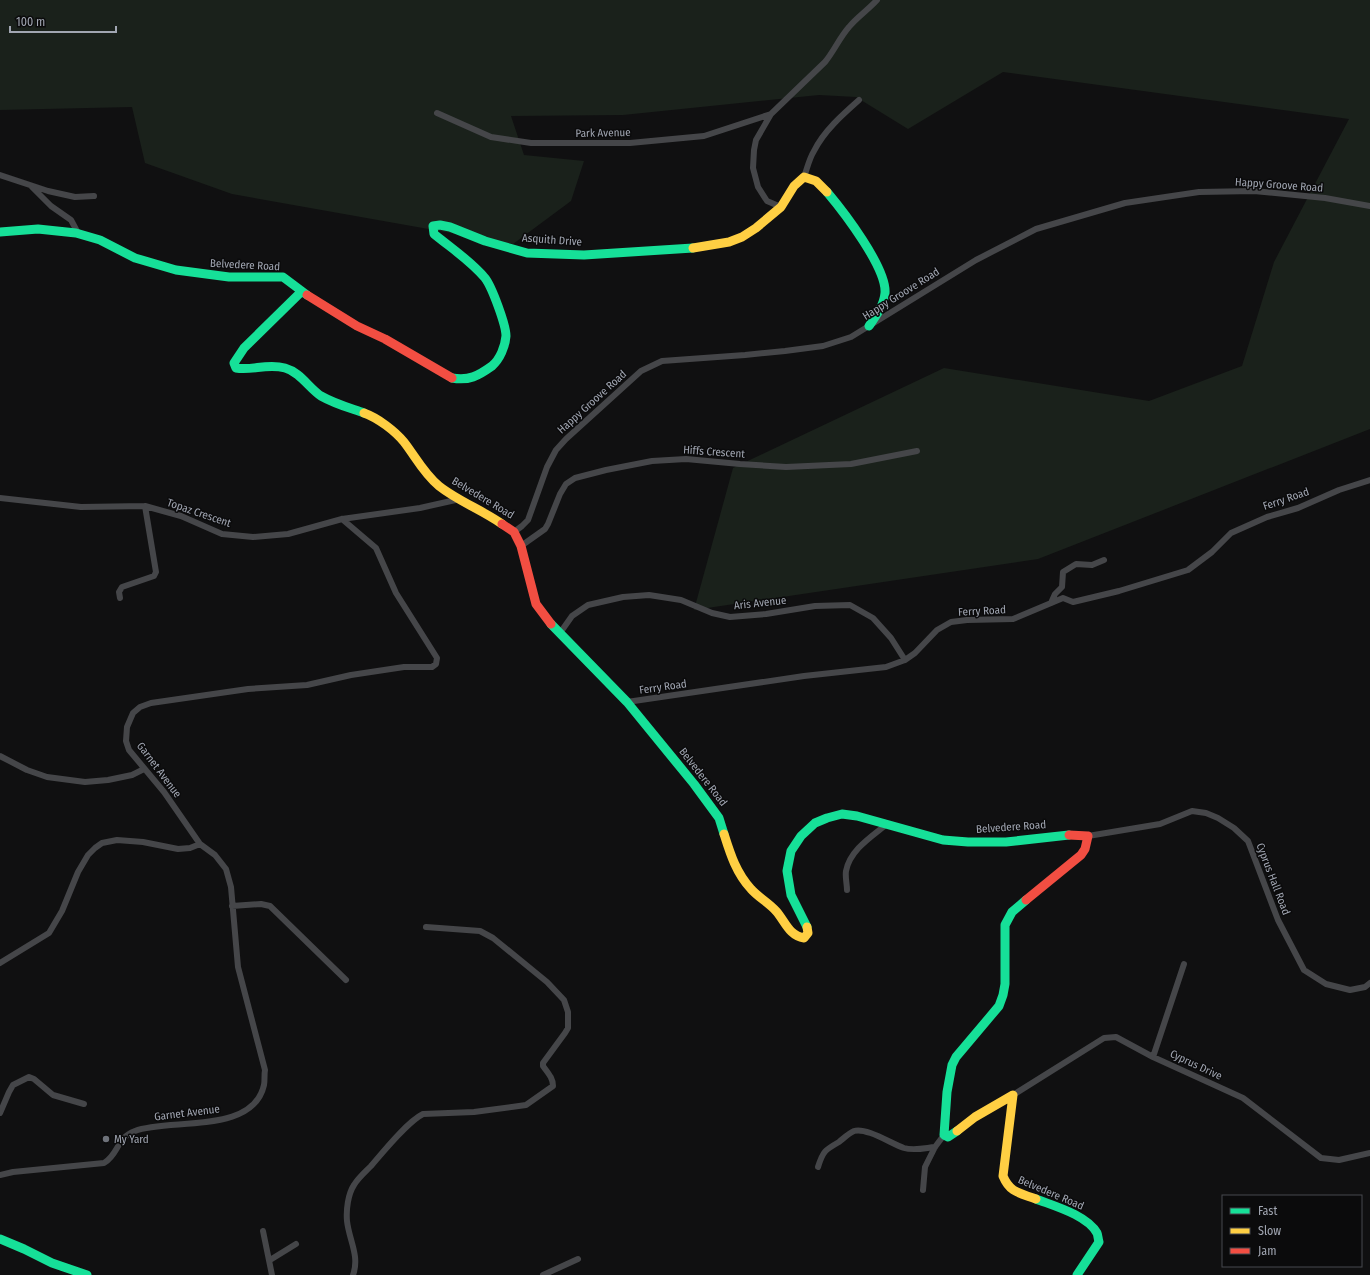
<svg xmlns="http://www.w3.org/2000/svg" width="1370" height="1275" font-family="'Fira Sans Condensed',sans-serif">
<rect width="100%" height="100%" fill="#101011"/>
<path fill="#1a211b" d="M0,0h1370v429l-332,130 -344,51 39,-142 211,-100 205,33 93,-35 32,-104 75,-143 -346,-47 -95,57 -52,-32 -37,-2 -196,20 -112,1 13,39 60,6 -13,40 -58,43 -281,-50 -87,-31 -13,-56 -132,3z"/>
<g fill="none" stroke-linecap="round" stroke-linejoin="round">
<path stroke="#454649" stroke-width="6" d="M437,113l54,24 40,6h99l74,-7 67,-22
M0,175l48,16 27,6 19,-1
M804,177c3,-8 5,-18 10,-26 10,-20 28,-36 45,-51
M32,187l19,19 20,14 7,13
M781,207l-14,-6 -9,-14 -5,-19 1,-18 2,-10 15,-26 54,-52c9,-11 15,-25 24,-35 8,-10 19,-17 28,-27
M0,498l81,9 64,-1 36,10 41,18 31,3 35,-3 54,-15 78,-11 40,-9
M514,532l8,-6 6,-6 19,-53 9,-17 10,-11 75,-68 21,-10 83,-6 40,-4 38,-5 28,-9 125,-77 60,-31 89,-26 74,-11 55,-1 71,7 45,8
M521,546l24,-17 3,-5 12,-30 6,-10 9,-6 31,-8 46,-9 34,-2 54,5 46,3 65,-3 66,-13
M120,598l-1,-6 3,-5 32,-11 2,-4 -11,-66
M1051,603l4,-9 7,-7 1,-15 13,-8 16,1 12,-5
M560,633l12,-17 16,-11 35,-8 26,-2 32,5 31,13 18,4 36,-3 49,-8 35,-1 23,13 18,20 14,22
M627,702l177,-26 82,-9 19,-7 10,-7 22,-23 14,-8 16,-2 46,-1 50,-21 10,4 46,-11 69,-21 24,-18 19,-19 36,-16 31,-9 41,-18 31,-10
M0,756l27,14 20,7 38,5 23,-2 24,-5 12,-6
M1088,836l72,-12 32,-13 14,2 12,5 16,10 14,13 30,79 26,50 22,14 24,6 15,-3 5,-4
M847,890c0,-6 -2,-13 -1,-19 4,-21 25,-34 41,-47
M232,906l29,-2 9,2 76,74
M0,963l49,-30 13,-22 16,-39 10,-17 7,-7 7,-5 15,-3 26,2 35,7 12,-1 10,-4
M1153,1057l31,-93
M1013,1095l91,-57 12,-1 37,20 90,41 78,60 18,2 31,-7
M0,1113l9,-21 4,-7 16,-8 5,2 19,16 31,9
M818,1167c5,-16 7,-17 21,-25 5,-4 10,-9 15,-11 12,-4 38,13 50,17 10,3 21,0 31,-1
M0,1175l13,-3 91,-9c15,-9 12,-25 31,-32 34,-13 118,4 129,-46 1,-5 0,-10 1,-15l-27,-103 -7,-80 -5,-18 -11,-14 -15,-11 -36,-52 -35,-42 -3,-9 1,-14 6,-14 7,-6 11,-4 97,-14 59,-4 44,-10 53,-8h28l4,-3 1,-6 -41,-65 -20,-45 -34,-29
M923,1190l2,-23 10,-20 9,-12
M263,1231l9,44
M270,1260l26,-16
M353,1275c7,-19 -4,-35 -6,-54 -1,-11 1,-27 7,-36 4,-7 11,-13 17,-19 12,-14 36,-44 52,-52l51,-2 52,-7 27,-19c0,-8 -5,-13 -10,-20v-3l22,-30 3,-5v-16l-4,-12 -17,-18 -54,-44 -13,-7 -54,-4
M543,1275l35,-16"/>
<path stroke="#16e098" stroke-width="9" d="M827,192c16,19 60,76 58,101 -1,12 -9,23 -16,33
M0,232l38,-3 38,4 24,7 35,18 41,12 53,7h54l24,18
M301,292l-57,56 -10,15 2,5c16,3 31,-5 49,0 15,4 24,20 36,28 14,8 29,12 43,17
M452,378c17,3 26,-2 40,-12 8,-7 13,-19 14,-30 0,-11 -14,-49 -21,-58 -14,-17 -34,-30 -51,-44l-1,-8 7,-1 10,2 35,14 42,12 57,2 109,-7
M551,624l76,78 67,82 25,34 5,16
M807,927l-16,-32 -4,-24 4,-20 10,-15 14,-13 12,-5 15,-4 15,2 86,24 25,2h38l63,-7
M957,1131l-9,6 -4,-2 3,-43 5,-27 4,-8 43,-51 4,-11 2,-11v-59l7,-13 14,-12
M1036,1199c18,7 51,16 61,34 1,2 1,6 2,9l-22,33
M0,1239l24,10 28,14 35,12"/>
<path stroke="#ffcf43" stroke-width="9" d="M693,248l36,-6 13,-5 14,-9 25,-21 13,-21 10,-9 12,4 11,11
M364,413c14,5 31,18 40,29 11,14 20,32 35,44 19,15 43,24 63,38
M724,834c6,19 12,39 27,55 7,8 18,14 25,22 9,10 13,25 28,27l4,-5 -1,-6
M957,1131l18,-14 38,-22 -10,81c7,17 17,17 33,23"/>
<path stroke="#f24e42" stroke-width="9" d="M307,295l50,31 28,13 67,39
M502,524l12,8 7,14 15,58 15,20
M1026,900l55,-45 4,-6 3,-13 -19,-1"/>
</g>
<circle fill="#6e727a" stroke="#0b0b0c" stroke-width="1.5" cx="106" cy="1139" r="4"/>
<g text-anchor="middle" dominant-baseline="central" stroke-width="3" stroke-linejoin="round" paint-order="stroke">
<g font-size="11" fill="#a1a6b2" stroke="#0b0b0c">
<text transform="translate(603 133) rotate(-1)">Park Avenue</text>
<text transform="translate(1279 185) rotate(4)">Happy Groove Road</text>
<text transform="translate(552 240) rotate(4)">Asquith Drive</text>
<text transform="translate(245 265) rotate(3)">Belvedere Road</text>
<text transform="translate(901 294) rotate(-32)">Happy Groove Road</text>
<text transform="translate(592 402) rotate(-42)">Happy Groove Road</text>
<text transform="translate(714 452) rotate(4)">Hiffs Crescent</text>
<text transform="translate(483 498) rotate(31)">Belvedere Road</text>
<text transform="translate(1286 499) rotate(-19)">Ferry Road</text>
<text transform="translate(199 513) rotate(19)">Topaz Crescent</text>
<text transform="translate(760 603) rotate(-6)">Aris Avenue</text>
<text transform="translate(982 611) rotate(-3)">Ferry Road</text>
<text transform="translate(663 687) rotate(-8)">Ferry Road</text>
<text transform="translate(159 770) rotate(53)">Garnet Avenue</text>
<text transform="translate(703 777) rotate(52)">Belvedere Road</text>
<text transform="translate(1011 827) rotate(-4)">Belvedere Road</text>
<text transform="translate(1273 879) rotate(69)">Cyprus Hall Road</text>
<text transform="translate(1196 1065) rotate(25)">Cyprus Drive</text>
<text transform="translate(187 1113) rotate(-7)">Garnet Avenue</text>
<text transform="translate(1051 1193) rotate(23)">Belvedere Road</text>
</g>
<g font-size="11" fill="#a1a6b2" stroke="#0b0b0c" text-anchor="start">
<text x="114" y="1139">My Yard</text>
</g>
</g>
<rect x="1222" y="1195" width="140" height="72" fill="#0b0b0c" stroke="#47494e"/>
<rect x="1230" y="1208" width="20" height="6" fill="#16e098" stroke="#47494e"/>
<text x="1258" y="1215" font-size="12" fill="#a1a6b2">Fast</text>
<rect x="1230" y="1228" width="20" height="6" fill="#ffcf43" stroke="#47494e"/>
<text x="1258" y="1235" font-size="12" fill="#a1a6b2">Slow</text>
<rect x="1230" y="1248" width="20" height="6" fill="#f24e42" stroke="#47494e"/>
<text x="1258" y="1255" font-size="12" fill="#a1a6b2">Jam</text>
<path d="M10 26v6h106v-6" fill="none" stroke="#a1a6b2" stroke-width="2"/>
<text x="16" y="26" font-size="12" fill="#a1a6b2" stroke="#0b0b0c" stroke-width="3" paint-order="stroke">100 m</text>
</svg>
